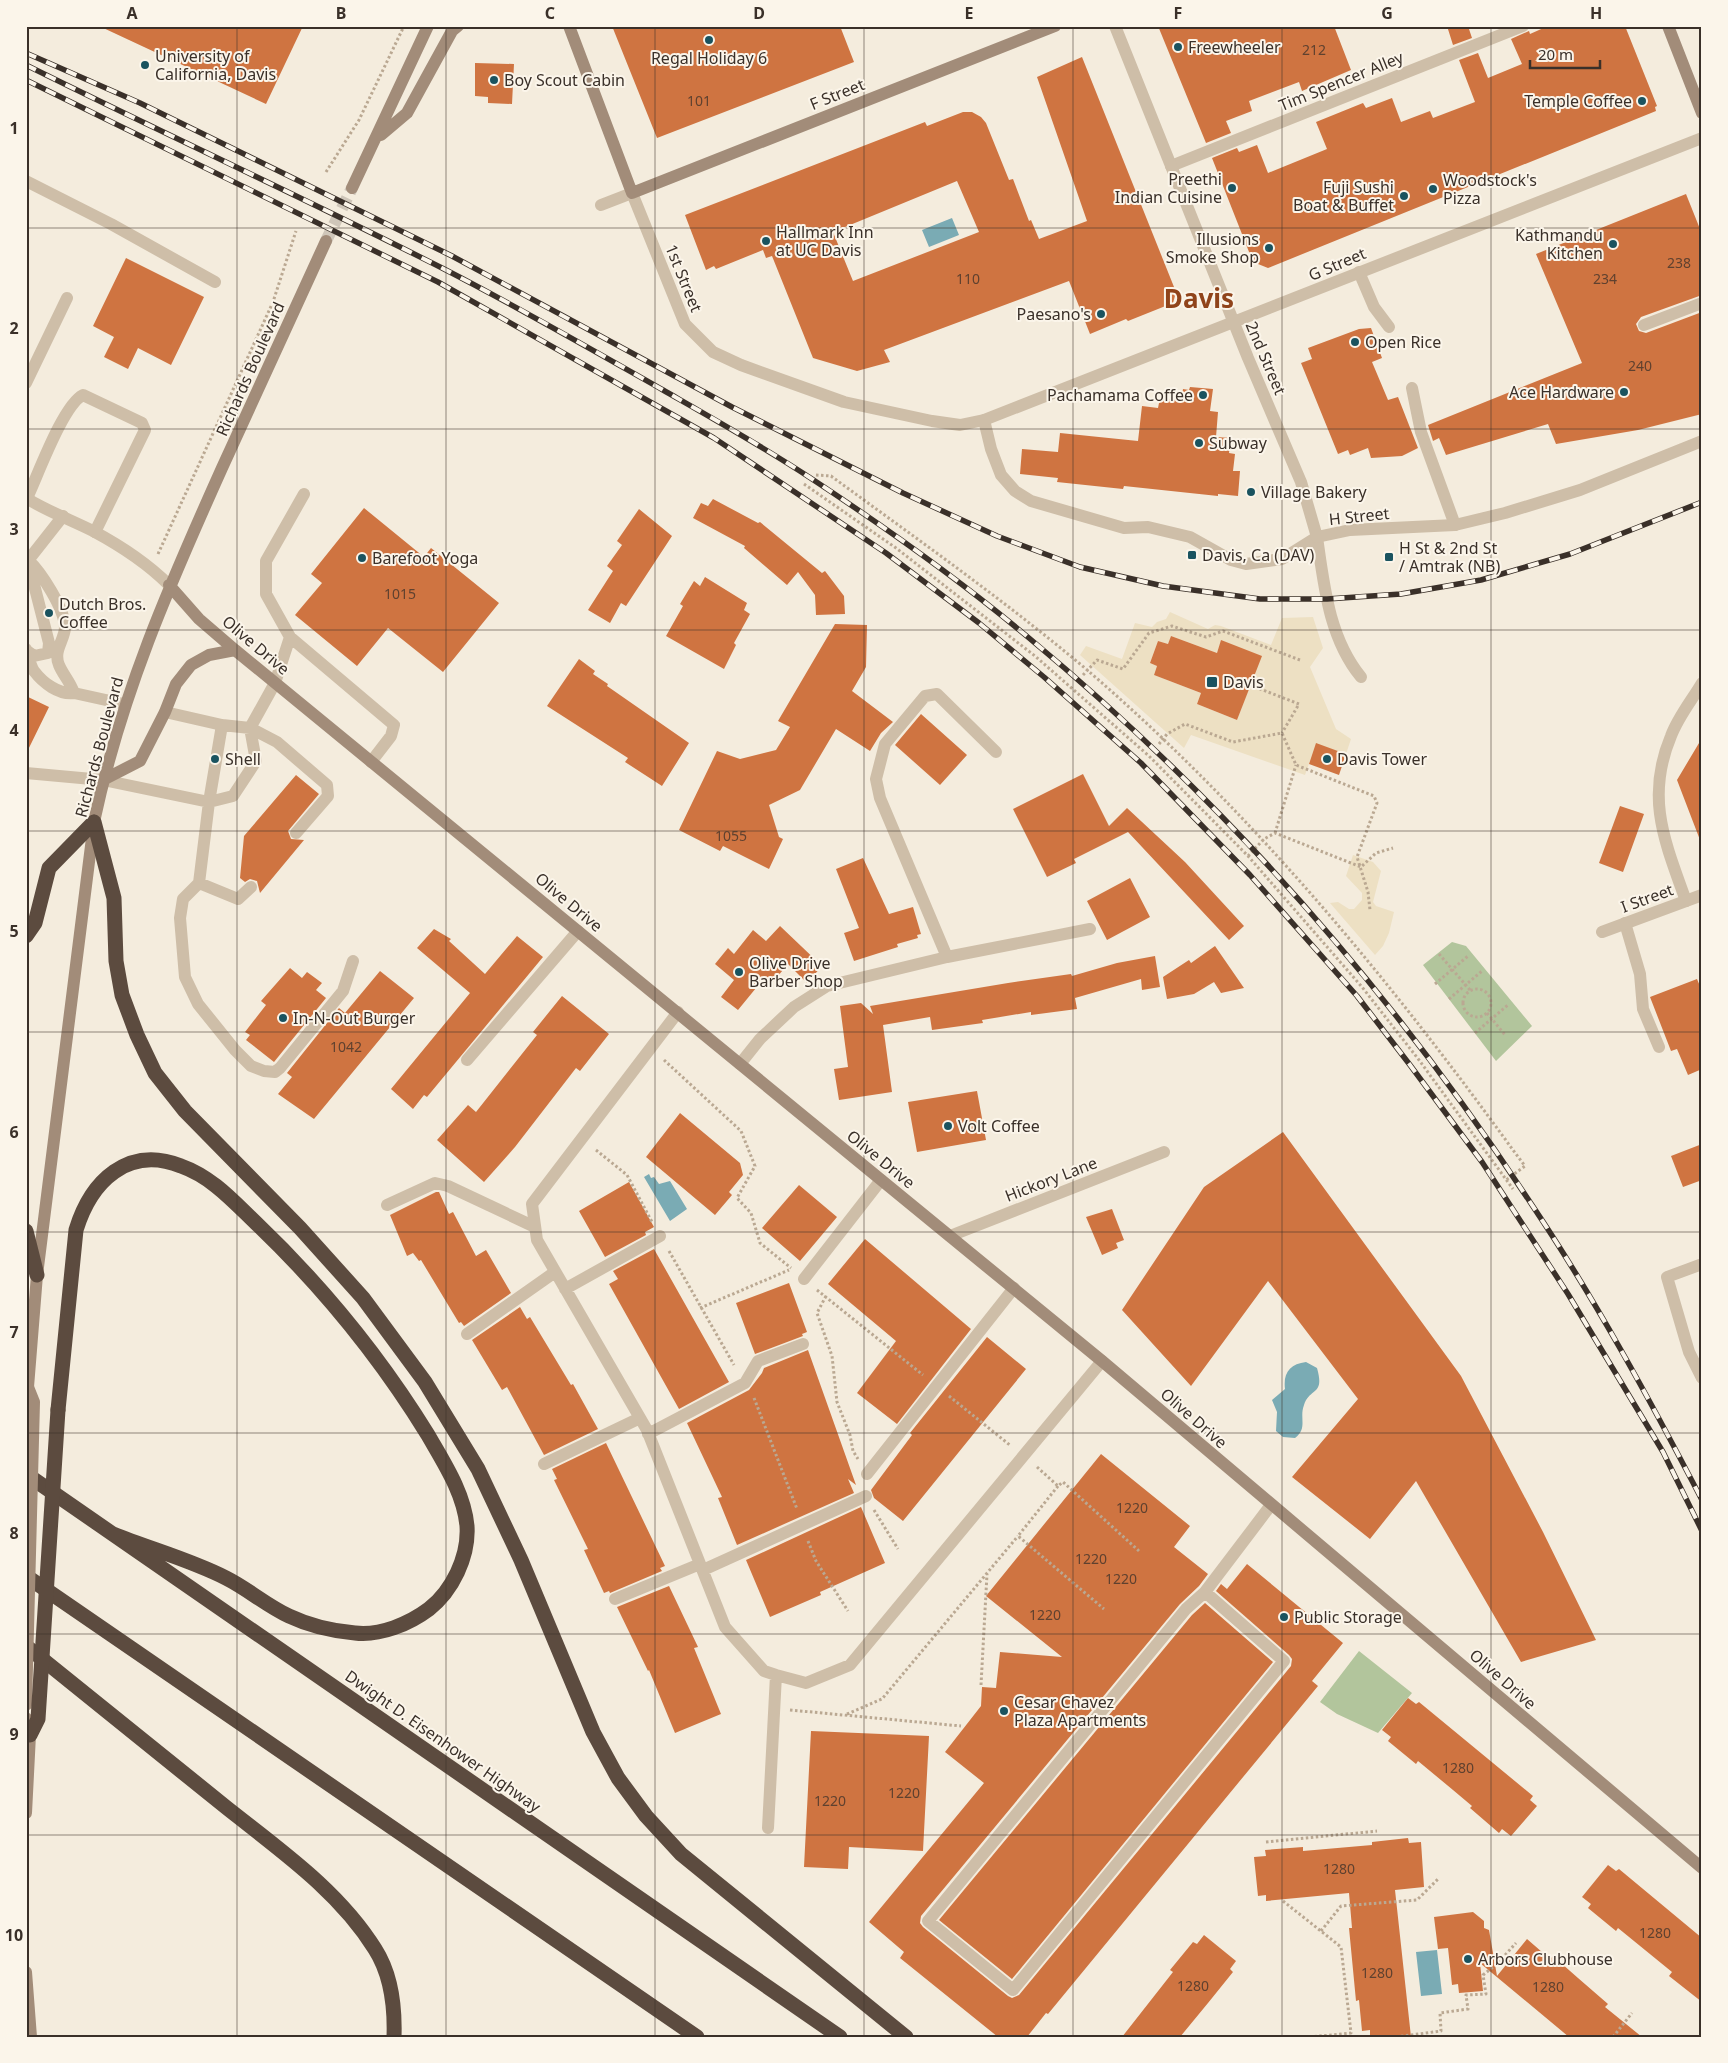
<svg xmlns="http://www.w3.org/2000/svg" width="1728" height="2063" font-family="'Noto Sans',sans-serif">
<rect width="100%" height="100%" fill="#f4ecdd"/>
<path fill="#b2c59c" d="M1452,942l14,4 66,80 -36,35 -73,-96z
M1359,1651l53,42 -34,40 -41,-19 -17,-12z"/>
<path fill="#ede0c3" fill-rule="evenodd" d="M1170,612l38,17 7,-4 6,1 50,19 11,-27 31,-1 10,31 -13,19 26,62 15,10 -5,15 -30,-10 -11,31 -114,-40 -7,13 -104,-93 6,-9 36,13 13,-36 17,4 5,-5 9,-3zM1171,636l46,17 4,-12 40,15 -24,64 -40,-16 4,-11 -47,-18 3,-9 -7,-3 8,-22 10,3z
M1353,855l20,7 8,9 -8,31 3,4 18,6 -5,21 -6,13 -8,9 -45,-52 8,-1 11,7h5l8,-9v-7l-16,-17z"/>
<path fill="#7aabb4" d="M952,218l7,17 -30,12 -7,-17z
M649,1174l2,4 3,-1 5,7 11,-3 17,28 -17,12 -26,-44z
M1306,1362l11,6c8,28 -7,19 -13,37 -5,13 4,23 -9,33l-12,-1 -7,-6 1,-19 -5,-12 13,-11c-2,-16 5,-25 21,-27z
M1437,1950l5,44 -21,2 -5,-44z"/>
<path fill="#cf7441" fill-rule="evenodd" d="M99,26h204l-37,78z
M612,26h228l14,36 -197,76z
M1158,26h176l17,44 -49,21 -3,-9 -50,19 3,10 -26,10 5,12 -25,10z
M1447,26h21l4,12 -19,7z
M1548,26h77l32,80 -2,1 1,4 -388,157 -15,-6 -41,-104 25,-10 2,4 18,-7 11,28 59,-24 -11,-27 47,-19 3,5 26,-10 9,24 29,-11 3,7 42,-16 -16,-42 19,-7 10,25 34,-14 -11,-25 18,-8 1,3z
M1082,57l94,235 -3,11 -45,18 -2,-2 -36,15 -21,-53 -185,69 6,12 -33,9 -44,-13 -41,-102 -6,2 -3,-8 -47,19 -2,-3 -8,4 -21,-55 240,-93 2,4 36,-14h9l9,5 5,6 23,57 4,-1 16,42 2,-1 8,19 48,-18 -50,-144zM957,181l22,51 -126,49 -20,-49z
M475,63l39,1 -2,40 -24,-1v-6l-13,-1z
M1686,194l16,40v61l-61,22 -5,7 3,7 7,2 56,-21v102l-64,16 -82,14 -8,-20 -102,31 -7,-17 -6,3 -5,-16 154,-62 -46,-109z
M126,258l78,39 -33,68 -33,-17 -10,21 -24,-12 10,-20 -21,-11z
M1371,328l11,30 -10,4 16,38 10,-3 20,51 -16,8 -31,2 -3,-10 -18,7 -2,-5 -10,4 -37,-91 11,-4 -4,-11 51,-19z
M1190,387l23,2 -3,22 8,1 -2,25 15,1 -2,15 6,1 -2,17h7l-2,25 -20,-2v2l-94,-10 -1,3 -66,-7 1,-4 -38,-4 2,-25 36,3 2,-19 78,8 4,-35 16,2 2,-10 21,2 2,-11 6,1z
M713,499l45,24 2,-1 62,51 3,-2 19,25 1,18 -29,1 -1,-20 -17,-23 -11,13 -43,-37 1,-2 -52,-28 8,-15 7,3z
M364,508l60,49 7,-9 68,55 -56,69 -55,-44 -31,38 -62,-51 27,-32 -11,-9z
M639,509l33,27 -46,70 -5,-3 -11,20 -22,-13 25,-39 -6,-5 15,-21 -5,-4z
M705,577l42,26 -3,7 6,4 -16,29 2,2 -12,24 -58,-33 17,-30 -3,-2 14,-23 6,5z
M835,624l32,1 -1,42 -14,24 41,31 -12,11 -11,18 -34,-22 -36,61 -31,15 10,32 4,2 -14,30 -46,-23 -3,5 -41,-21 38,-79 23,8 36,-9 14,-23 -12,-6z
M1171,636l46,17 4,-13 41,16 -25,64 -40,-16 4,-11 -47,-18 3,-9 -7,-3 8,-22 10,3z
M579,659l16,12 -2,3 15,10 -1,2 82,57 -27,43 -37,-24 3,-4 -81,-52z
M26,696l23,11 -23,47z
M921,714l46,41 -27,30 -45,-40z
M1702,738v102h-2l-23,-60z
M1316,743l30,11 -7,21 -30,-11z
M1083,774l26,52 18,-18 58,54 59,64 -15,14 -101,-108 -54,27 2,4 -29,14 -34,-68z
M296,775l23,19 -31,37 3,8 13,1 -44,53 -3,-12 -7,-2 -5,3 -5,-4 4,-42z
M1620,806l24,8 -21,58 -24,-9z
M863,858l26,56 24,-7 8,27 -4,1 1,3 -21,6 1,3 -44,14 -10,-28 15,-5 -23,-59z
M1130,878l20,39 -43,23 -20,-39z
M780,926l42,40 -15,17 -19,-19 -16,19 -7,-6 -27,33 -17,-13 13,-17 -19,-16 13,-16 6,6 19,-24 13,11z
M434,929l17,10 -2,2 36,33 32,-38 26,21 -116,140 -3,-2 -11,14 -22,-20 79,-96 -53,-45z
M1215,946l29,42 -23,5 -7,-11 -20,12 -27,5 -4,-22 26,-17 2,3z
M1155,956l5,31 -18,3 -1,-11 -66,19 2,11 -46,6v-3l-49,8 1,3 -51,7 -2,-13 -47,8 9,67 -53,8 -5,-31 14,-2 -8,-61 21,-3 12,11 -3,-8 138,-23 63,-9 1,2 45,-13z
M290,968l12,10 5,-6 15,11 -6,7 10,8 -52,64 -28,-22 4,-5 -5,-3 21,-27 -5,-4z
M380,971l34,27 -100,121 -36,-25 14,-17 -5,-4 52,-65 6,5z
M1697,979l5,12v78l-14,6 -11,-26 -6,2 -21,-54z
M562,996l47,38 -29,37 -4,-3 -61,79 -31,35 -47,-42 31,-35 8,7 61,-77 -4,-3z
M977,1091l9,49 -69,12 -9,-50z
M680,1113l60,50 3,12 -14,17 3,3 -17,20 -69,-58z
M1283,1132l178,244 82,156 53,108 -75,22 -105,-181 -46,58 -78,-62 66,-78 -90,-118 -77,105 -69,-76 82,-123z
M1702,1144v36l-19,7 -12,-31z
M629,1182l25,45 -9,5 1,3 -41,22 -26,-46z
M799,1185l38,32 -37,44 -38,-33z
M436,1192h3l10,22 4,-2 23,44 10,-6 25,43 -47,33 -3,-4 -2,1 -38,-63 -2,1 -6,-8 -6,3 -17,-41z
M1112,1209l12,31 -8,3 2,5 -16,7 -16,-38z
M865,1239l106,90 -74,95 -40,-31 39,-52 -68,-57z
M654,1249l75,133 -50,27 -70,-125 9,-5 -5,-8z
M789,1283l18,49 -5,2 1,2 -48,18 -19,-51z
M520,1307l7,12 3,-2 41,68 2,-1 25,45 -54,26 -37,-68 -5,3 -30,-50z
M987,1337l39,32 -123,152 -29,-23 -3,-8 41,-55 -2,-2z
M808,1350l48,135 -8,-6 6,14 -117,52 -19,-47 4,-1 -35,-74 62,-33 13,-17 2,-5z
M606,1443l59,123 -5,2 2,3 -52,22 -1,-2 -5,2 -20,-43 4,-1 -34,-69 3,-1 -5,-10z
M1101,1454l89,72 -16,21 34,27 -9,12 -19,18 -259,312 -1,7 3,4 85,69 4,2 7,-3 272,-329 1,-7 -3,-4 -73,-64 5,-7 6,5 20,-25 96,79 -31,38 6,5 -270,328 -2,-1 -19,24h-29l-98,-79 4,-6 -35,-30 115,-139 -39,-31 36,-46 1,-19 14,1 4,-36 62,5 -76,-61z
M861,1507l24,56 -65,29 1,3 -51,22 -24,-57z
M669,1586l29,61 -4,1 27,66 -46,19 -26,-63 -1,1 -31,-64z
M1205,1603l68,59 -261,317 -73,-59 253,-305z
M1408,1698l8,6 3,-2 114,94 -3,4 7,6 -26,30 -9,-7 -3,4 -29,-25 2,-2 -19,-16 -35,-29 -2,3 -28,-23 3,-4 -9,-7z
M811,1731l118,5 -6,115 -74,-4 -1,22 -44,-2z
M1408,1838l1,5 12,-1 3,45 -29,3 16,147h-41v-7l-8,1 -3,-31 -3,1 -7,-73h3l-3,-35 -83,8v-6l-8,1 -4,-39 12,-1 -1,-6 38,-3v4l69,-6v-3z
M1608,1865l8,6 3,-2 83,69v64l-33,-26 3,-4 -54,-44 -2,3 -28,-23 3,-4 -9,-7z
M1473,1912l11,9v7l5,2 8,46 30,-37 23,20 3,-3 25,22 30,26 -3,3 37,30h-73l-89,-74 3,28 -24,2 -1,-9 -6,1 -4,-37 -10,1 -4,-32z
M1204,1935l32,26 -6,8 3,3 -25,31 -28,34h-58l51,-65 -3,-2 23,-28 4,2z"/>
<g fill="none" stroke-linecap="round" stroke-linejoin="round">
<path stroke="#cfc6b9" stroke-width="12" stroke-dasharray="12 6" stroke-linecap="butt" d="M326,241l26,-53"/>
<path stroke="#baa892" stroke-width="3" stroke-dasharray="2.5 2.5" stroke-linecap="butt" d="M326,172l33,-52 45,-94
M816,475l15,1c86,63 173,124 255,193 164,141 301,307 427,481l12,16 -19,14
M804,484l92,64 139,108 114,100 99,100 114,131 57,73 94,129
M158,554l115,-252 23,-71
M1083,675l14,-15 26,9 26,-36 23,-7 34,11 17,-6 77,29
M1250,685l49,19 -17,29
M1159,744l8,-10 18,-10 48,18 49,-9 14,32 78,31 3,7 -20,54 11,35 2,18
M1275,833l21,-68
M1248,856l16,-17 11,-6 86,34 15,-14 17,-5
M1439,954l31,36
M1435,984l33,-28
M1463 1003a14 14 0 1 1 28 0a14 14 0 1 1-28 0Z
M1449,999l33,-28
M1487,1013l18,22
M1475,1033l34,-29
M664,1060l77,71 14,35 -18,32 14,15 9,30 31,25
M596,1150l31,25 25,47
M669,1251l65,114
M817,1290l106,85
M826,1296l-9,17 15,43 5,46 13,33 3,16 5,8
M700,1308l89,-38
M949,1396l62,50
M754,1398l43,111
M1037,1467l21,19 5,-4 76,69
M1058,1486l-40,50 86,73
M874,1510l24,39
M808,1541l8,20 32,50
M981,1685l6,-111
M790,1710l171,16
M847,1714l35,-15 136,-163
M1266,1842l111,-11
M1283,1901l58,46 10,86 -41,4
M1321,1931l20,-25 76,-6 21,-21
M1396,2037l45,-6 -1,-18 28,-4 -2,-14 20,-1 -3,-19 14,-11 19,-21
M1613,2037l19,-24"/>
<path stroke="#cebea8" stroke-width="12" d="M1171,166l352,-140
M26,181l85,43 104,58
M601,205l31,-12
M1359,272l15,35 15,20
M1644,325l58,-22
M26,383l41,-85
M1412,388l9,44 34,93
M984,420l7,29 10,26 14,16 16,10 93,27 24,-1 42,10 41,23 15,4 36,-5 35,-22c7,49 12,101 44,140
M27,498c11,-23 36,-93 56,-103l59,28 3,7 -50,102
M28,560c13,12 37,49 37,68 -1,13 -12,23 -6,37 4,10 11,16 15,28
M26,563l37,-47
M290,637l104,88 -3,11 -20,26
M26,649c3,7 4,17 8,22 9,12 25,24 40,22l50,11
M27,651l7,5 14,-3 1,-10 -21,-82
M165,712l57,13 28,3 27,14 50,43 1,11 -32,37
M222,725l-13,77 24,-6 23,-35 -6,-33 25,-45 15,-46 -24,-43v-33l38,-67
M26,773l77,7 106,22 -10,81 -16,16 -3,19 5,59 13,27 37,46 16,16 13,5 11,1 5,-4 63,-77 10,-30
M199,883l39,16 13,-12
M1686,901c-21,-59 -41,-103 -15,-165 7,-19 21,-36 31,-53
M1625,923l15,51 3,35 16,38
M947,957l-67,-159 -4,-19 9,-35 40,-48 12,-2 59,58
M678,1012l-146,192 5,36 110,190 78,197 39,44 12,4 30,8 44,-18 252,-304
M467,1060l111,-129
M740,1064l20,-25 34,-32 33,-21 120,-29 143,-28
M387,1205l48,-22 13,3 87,41
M950,1236l214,-84
M804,1279l77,-99
M565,1289l95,-53
M467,1334l88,-62
M648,1434l97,-51 13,-22 45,-17
M544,1464l96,-46
M703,1570l163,-74
M1205,1592l79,69 -271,329 -85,-69 258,-312 19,-17 66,-87
M615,1599l85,-35
M768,1828l8,-153"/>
<path stroke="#cebea8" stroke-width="12" d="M1115,26l133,332 53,124 16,55 33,-7 105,-5 50,-12 75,-23 122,-49
M632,193l53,131 28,28 28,13 103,37 88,19 28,4 24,-5 718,-282
M26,498c21,13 45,22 67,33 28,15 54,32 76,54
M1602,932l100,-37
M1702,1264l-35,13 22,75 13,26
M867,1474l147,-186"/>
<path stroke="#a28c79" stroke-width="12" d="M569,26l63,167 423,-167
M1668,26l34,87
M381,135l26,-22 45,-82 6,-5
M352,188l76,-162
M169,585l30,34 36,31 867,711 600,507
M103,780l37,-19 25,-49 11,-28 15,-19 18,-10 26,-5
M26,1388l2,-1 9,-112 57,-453c27,-127 75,-236 128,-354 35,-76 69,-151 104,-227
M26,1718l4,17 -4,78
M26,1972l5,65"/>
<path stroke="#5c4b3f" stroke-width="15" d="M94,822l20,76 2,63 6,34 15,40 18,38 30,38 115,117 63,70 62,84 53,87 43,91 72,172 25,46 28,38 35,38 225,183
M26,936l9,-13 14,-55 45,-46
M26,1231l11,44
M58,1410l18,-180c15,-49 52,-85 105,-64 31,11 52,35 75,57 66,63 124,134 172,212 16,28 36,58 39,91 2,31 -15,65 -38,83 -20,15 -49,27 -74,24 -23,-2 -45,-7 -66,-17 -22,-10 -41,-27 -63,-38 -35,-18 -76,-29 -113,-44
M26,1474l814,563
M26,1576l671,461
M26,1646c67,54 134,108 201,162 53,42 112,83 148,141 16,25 20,59 19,88"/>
<defs>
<path id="rail" d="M26,53l114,50 312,153 280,151 171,86 94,43 83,31 83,19 97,13h67l74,-5 80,-14 89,-26 132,-52
M26,65c139,69 280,134 418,204 74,38 147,80 219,121 49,28 99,56 146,87 76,50 151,103 220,161 195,162 364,355 503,567 63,94 118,195 170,295
M26,80l412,202 276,156 172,115 93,70 65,54 97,86 109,112 107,121 53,69 72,97 86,132 95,158 39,79"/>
</defs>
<use href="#rail" stroke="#3a3029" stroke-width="5.5"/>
<use href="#rail" stroke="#fbf5ea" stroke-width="4" stroke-dasharray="11" stroke-linecap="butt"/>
<path stroke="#a28c79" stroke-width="12" d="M26,1705l8,-303 -6,-15"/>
<path stroke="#5c4b3f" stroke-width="15" d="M30,1735l8,-16 20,-309"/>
</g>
<path fill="none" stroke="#3a3029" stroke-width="1" stroke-opacity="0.55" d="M237,26v2011M446,26v2011M655,26v2011M864,26v2011M1073,26v2011M1282,26v2011M1491,26v2011M26,228h1676M26,429h1676M26,630h1676M26,831h1676M26,1032h1676M26,1232h1676M26,1433h1676M26,1634h1676M26,1835h1676"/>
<g fill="#1a535f" stroke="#fbf5ea" stroke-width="2">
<circle cx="709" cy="40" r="5"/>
<circle cx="1178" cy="47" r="5"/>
<circle cx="145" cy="65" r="5"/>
<circle cx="494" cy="80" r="5"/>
<circle cx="1642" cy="101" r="5"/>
<circle cx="1232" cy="188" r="5"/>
<circle cx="1433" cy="189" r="5"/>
<circle cx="1404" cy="196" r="5"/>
<circle cx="766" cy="241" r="5"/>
<circle cx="1613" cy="244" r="5"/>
<circle cx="1269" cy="248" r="5"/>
<circle cx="1101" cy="314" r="5"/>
<circle cx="1355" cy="342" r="5"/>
<circle cx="1624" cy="392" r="5"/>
<circle cx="1203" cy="395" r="5"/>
<circle cx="1199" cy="443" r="5"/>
<circle cx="1251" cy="492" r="5"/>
<rect x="1187" y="550" width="10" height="10" rx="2.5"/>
<rect x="1384" y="552" width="10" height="10" rx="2.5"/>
<circle cx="362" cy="558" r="5"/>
<circle cx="49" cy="613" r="5"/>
<rect x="1206" y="676" width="12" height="12" rx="2.5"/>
<circle cx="215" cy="759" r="5"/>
<circle cx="1327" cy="759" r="5"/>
<circle cx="739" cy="972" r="5"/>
<circle cx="283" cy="1018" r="5"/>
<circle cx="948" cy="1126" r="5"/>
<circle cx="1284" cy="1617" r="5"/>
<circle cx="1004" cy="1711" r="5"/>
<circle cx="1468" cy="1959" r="5"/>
</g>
<g text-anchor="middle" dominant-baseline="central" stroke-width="4" stroke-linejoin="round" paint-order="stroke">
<g font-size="14" fill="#5f412f">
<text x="1314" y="49">212</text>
<text x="699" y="100">101</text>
<text x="1679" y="262">238</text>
<text x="968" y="278">110</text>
<text x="1605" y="278">234</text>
<text x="1640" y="365">240</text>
<text x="400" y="593">1015</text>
<text x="731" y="835">1055</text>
<text x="346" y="1046">1042</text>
<text x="1132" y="1507">1220</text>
<text x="1091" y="1558">1220</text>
<text x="1121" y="1578">1220</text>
<text x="1045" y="1614">1220</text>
<text x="1458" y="1767">1280</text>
<text x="904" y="1792">1220</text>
<text x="830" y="1800">1220</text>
<text x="1339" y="1868">1280</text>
<text x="1655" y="1932">1280</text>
<text x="1377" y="1972">1280</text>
<text x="1193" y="1985">1280</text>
<text x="1548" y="1986">1280</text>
</g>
<g font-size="16" fill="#3a3029" stroke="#fbf5ea" text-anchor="start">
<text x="1188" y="47">Freewheeler</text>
<text x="155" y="56">University of<tspan x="155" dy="18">California, Davis</tspan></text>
<text x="709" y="58" text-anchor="middle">Regal Holiday 6</text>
<text x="504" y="80">Boy Scout Cabin</text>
<text x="1632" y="101" text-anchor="end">Temple Coffee</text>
<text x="1222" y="179" text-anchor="end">Preethi<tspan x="1222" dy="18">Indian Cuisine</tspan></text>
<text x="1443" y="180">Woodstock's<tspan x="1443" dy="18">Pizza</tspan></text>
<text x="1394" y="187" text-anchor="end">Fuji Sushi<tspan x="1394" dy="18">Boat &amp; Buffet</tspan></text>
<text x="776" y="232">Hallmark Inn<tspan x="776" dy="18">at UC Davis</tspan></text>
<text x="1603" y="235" text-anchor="end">Kathmandu<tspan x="1603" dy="18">Kitchen</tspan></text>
<text x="1259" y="239" text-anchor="end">Illusions<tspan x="1259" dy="18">Smoke Shop</tspan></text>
<text x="1091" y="314" text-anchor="end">Paesano's</text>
<text x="1365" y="342">Open Rice</text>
<text x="1614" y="392" text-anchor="end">Ace Hardware</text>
<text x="1193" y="395" text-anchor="end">Pachamama Coffee</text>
<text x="1209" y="443">Subway</text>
<text x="1261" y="492">Village Bakery</text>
<text x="1399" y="548">H St &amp; 2nd St<tspan x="1399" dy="18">/ Amtrak (NB)</tspan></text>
<text x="1202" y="555">Davis, Ca (DAV)</text>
<text x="372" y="558">Barefoot Yoga</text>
<text x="59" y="604">Dutch Bros.<tspan x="59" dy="18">Coffee</tspan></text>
<text x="1223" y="682">Davis</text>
<text x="225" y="759">Shell</text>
<text x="1337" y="759">Davis Tower</text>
<text x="749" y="963">Olive Drive<tspan x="749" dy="18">Barber Shop</tspan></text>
<text x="293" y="1018">In-N-Out Burger</text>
<text x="958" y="1126">Volt Coffee</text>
<text x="1294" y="1617">Public Storage</text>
<text x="1014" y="1702">Cesar Chavez<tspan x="1014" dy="18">Plaza Apartments</tspan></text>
<text x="1478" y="1959">Arbors Clubhouse</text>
</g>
<g font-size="16" fill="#3a3029" stroke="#fbf5ea">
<text transform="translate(1341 81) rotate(-22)">Tim Spencer Alley</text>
<text transform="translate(837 94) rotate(-22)">F Street</text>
<text transform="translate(1337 264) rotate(-23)">G Street</text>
<text transform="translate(684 278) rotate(68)">1st Street</text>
<text transform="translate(1266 358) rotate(67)">2nd Street</text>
<text transform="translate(250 369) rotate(-66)">Richards Boulevard</text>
<text transform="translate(1359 516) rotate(-6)">H Street</text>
<text transform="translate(256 645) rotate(40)">Olive Drive</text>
<text transform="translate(99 747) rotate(-75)">Richards Boulevard</text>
<text transform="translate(1647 898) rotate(-20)">I Street</text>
<text transform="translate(569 902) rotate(40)">Olive Drive</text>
<text transform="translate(881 1159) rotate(39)">Olive Drive</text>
<text transform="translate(1051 1179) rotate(-21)">Hickory Lane</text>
<text transform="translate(1194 1418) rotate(41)">Olive Drive</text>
<text transform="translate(1503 1679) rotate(41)">Olive Drive</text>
<text transform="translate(443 1741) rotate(35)">Dwight D. Eisenhower Highway</text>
</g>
<g font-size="26" font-weight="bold" fill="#90441b" stroke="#fbf5ea">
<text x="1199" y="298">Davis</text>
</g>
</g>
<rect width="1728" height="2063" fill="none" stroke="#fbf5ea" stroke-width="55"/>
<path d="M1530 60v8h70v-8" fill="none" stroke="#3a3029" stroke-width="2.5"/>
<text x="1538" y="60" font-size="15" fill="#3a3029" stroke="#fbf5ea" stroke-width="4" paint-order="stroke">20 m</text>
<rect x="28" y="28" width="1672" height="2008" fill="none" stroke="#3a3029" stroke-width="2"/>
<g font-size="16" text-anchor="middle" font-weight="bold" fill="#3a3029">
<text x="132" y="19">A</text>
<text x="341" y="19">B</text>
<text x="550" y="19">C</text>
<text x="759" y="19">D</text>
<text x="969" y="19">E</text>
<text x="1178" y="19">F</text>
<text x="1387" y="19">G</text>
<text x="1596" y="19">H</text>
<text x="14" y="134">1</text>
<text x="14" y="334">2</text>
<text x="14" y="535">3</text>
<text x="14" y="736">4</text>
<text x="14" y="937">5</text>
<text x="14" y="1138">6</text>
<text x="14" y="1338">7</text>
<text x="14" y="1539">8</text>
<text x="14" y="1740">9</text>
<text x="14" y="1941">10</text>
</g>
</svg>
